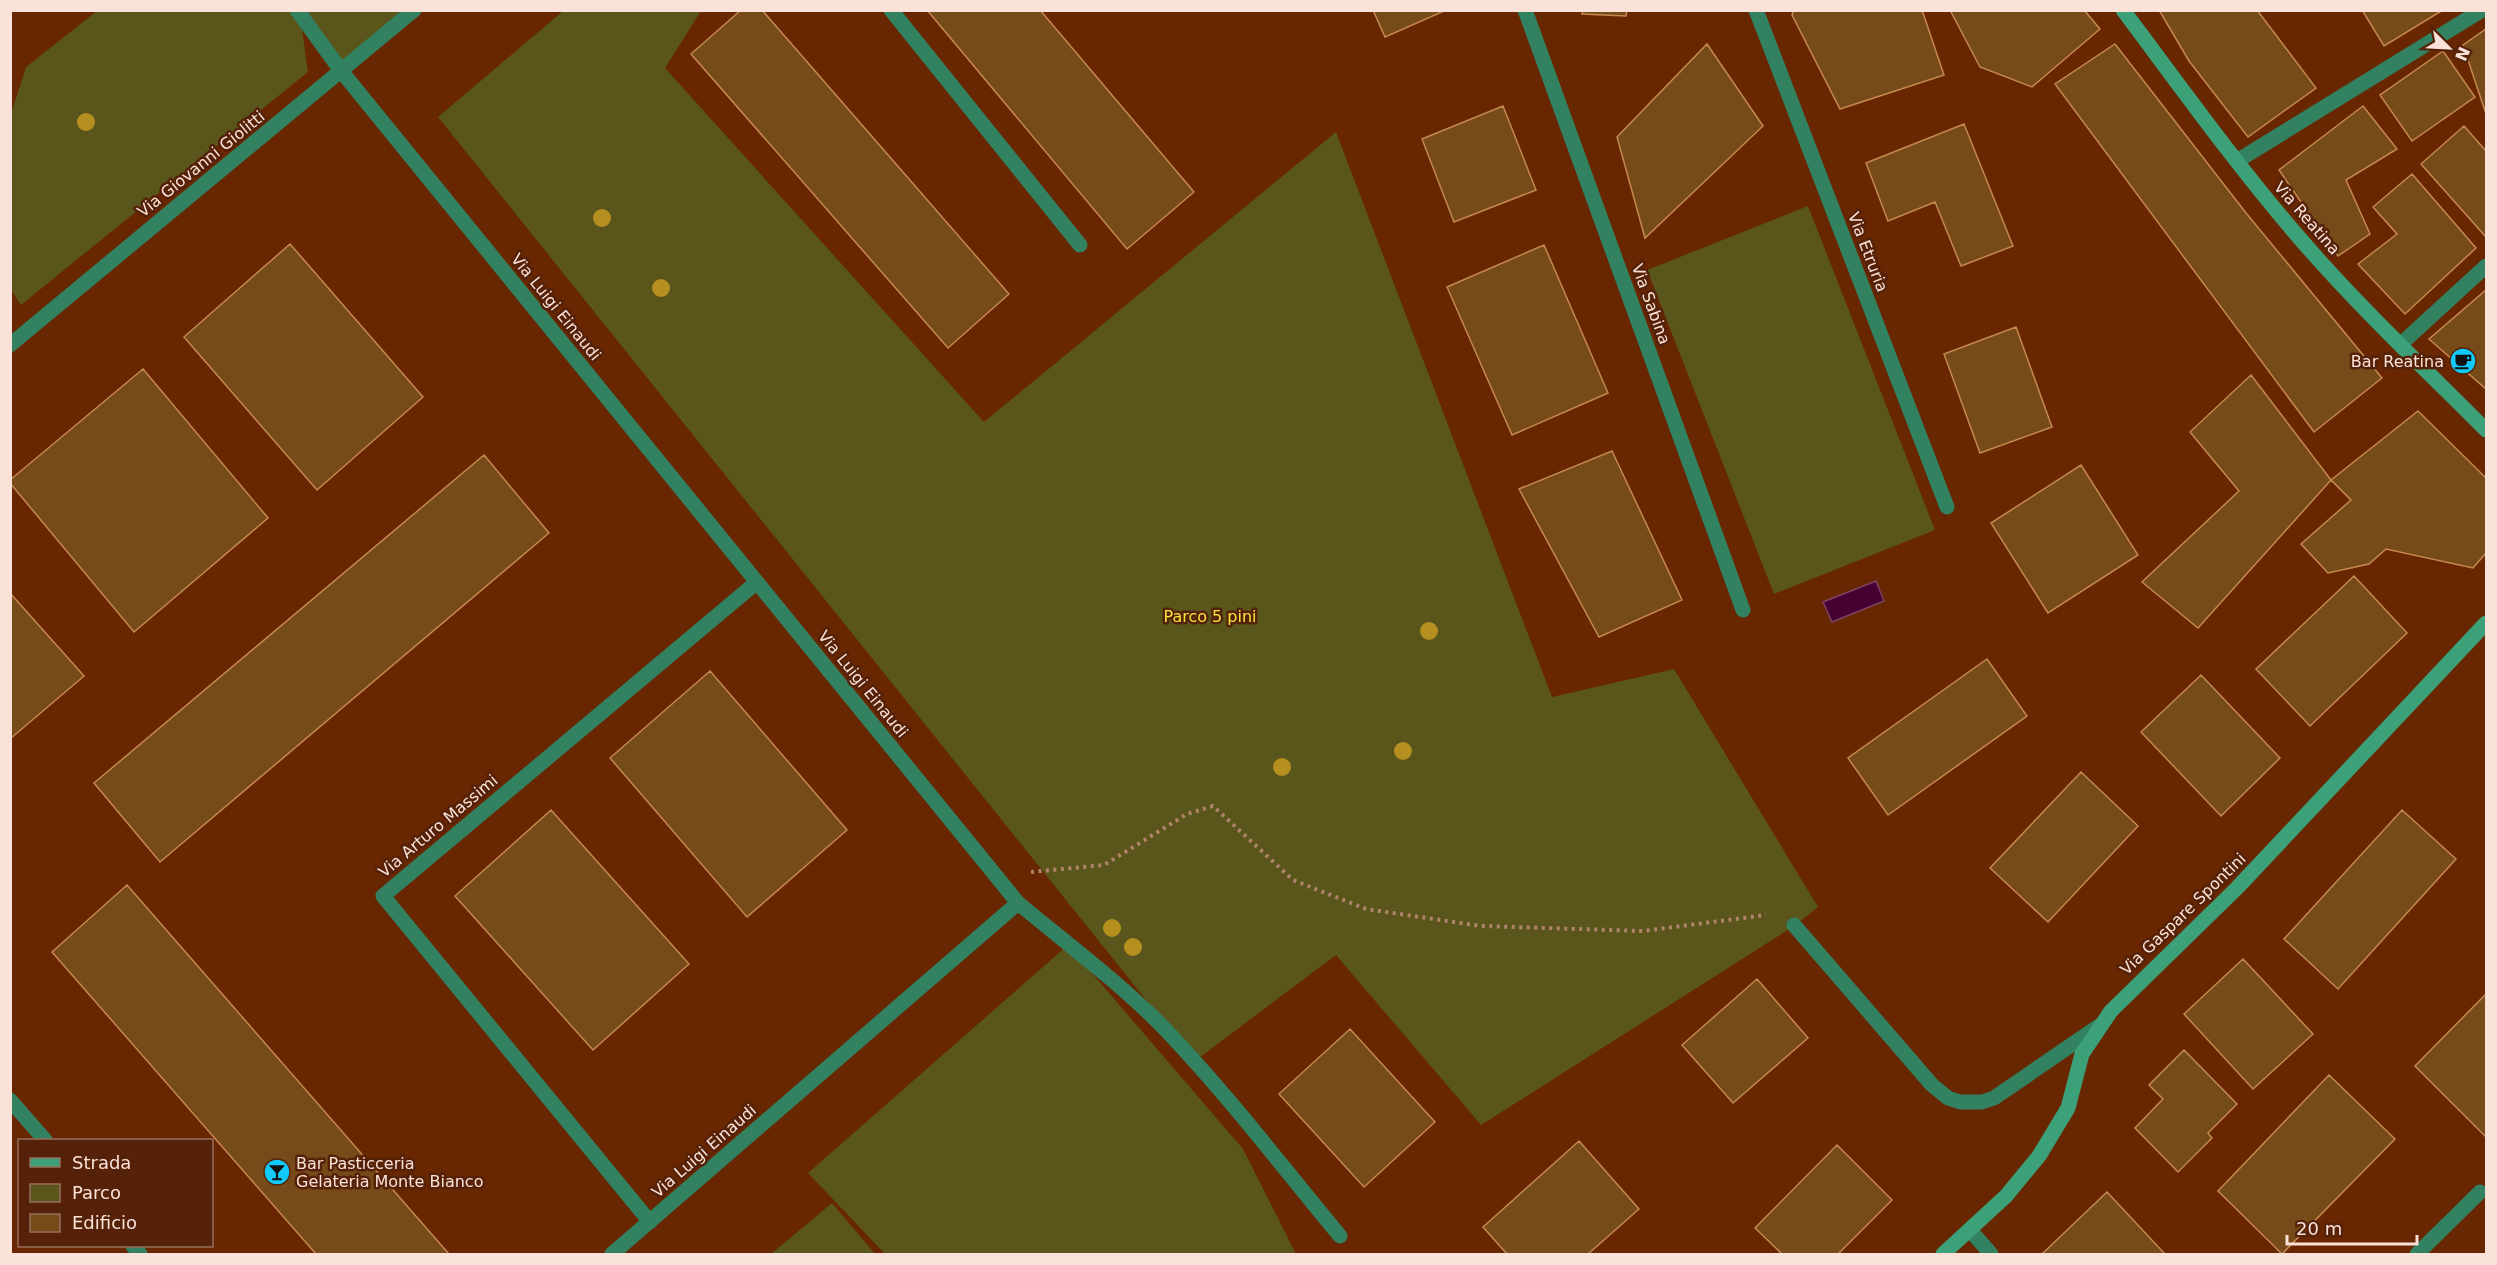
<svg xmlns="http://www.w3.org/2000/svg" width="2497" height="1265" font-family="'DejaVu Sans',sans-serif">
<rect width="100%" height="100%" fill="#682601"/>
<path fill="#5a551b" d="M97,11h317l-72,61 -42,-57 8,57 -287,233 -10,-15v-176l15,-47z
M563,11h138l-36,57 319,354 352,-290 216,565 122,-28 144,238 -24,19 -313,199 -145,-170 -141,106 -757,-944z
M1808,206l127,324 -161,64 -127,-324z
M1068,945l175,204 53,105h-411l-77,-81z
M832,1203l43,51h-104z"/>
<path fill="#460032" stroke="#7c4464" stroke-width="1.5" d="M1876,581l8,20 -52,21 -9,-20z"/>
<path fill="#774a1a" stroke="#c5894f" stroke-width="1.5" d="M741,10h21l247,284 -61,54 -257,-294z
M927,10h113l154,182 -67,57z
M1373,10h68l1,2 -57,25z
M1583,10h44l-1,6 -44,-2z
M1794,10h128l22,65 -104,34 -48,-94z
M1950,10h134l16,19 -68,58 -52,-20z
M2159,10h98l59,78 -68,49 -59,-76z
M2362,10h81l-59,36z
M2486,29v85l-23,-69z
M1707,44l56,82 -118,112 -28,-101z
M2115,44l131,169 136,165 -68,54 -259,-348z
M2443,51l32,46 -63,44 -32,-46z
M1503,106l33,84 -82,32 -32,-83z
M2363,106l34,43 -51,31 24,54 -32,22 -59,-86z
M1964,124l49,122 -52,20 -26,-64 -47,19 -22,-58z
M2464,126l22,25v86l-65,-73z
M2412,174l64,74 -71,66 -47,-50 39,-30 -24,-27z
M290,244l133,153 -106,93 -133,-153z
M1544,245l64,148 -96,42 -65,-148z
M2486,290v99l-57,-50z
M2016,327l36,100 -72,26 -36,-99z
M143,369l125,149 -134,114 -124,-149v-3z
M2251,375l80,105 -133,148 -56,-46 97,-91 -49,-59z
M2418,411l68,67v75l-13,15 -87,-19 -17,15 -41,9 -27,-29 50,-44 -20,-20z
M1612,451l70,149 -83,37 -80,-148z
M484,455l65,78 -389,329 -66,-79z
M2081,465l57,90 -90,58 -57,-90z
M2354,576l53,57 -97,93 -54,-57z
M10,593l74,83 -74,63z
M1987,659l40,57 -139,99 -40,-57z
M710,671l137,159 -100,87 -137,-159z
M2201,675l79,83 -59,58 -80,-84z
M2081,772l57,54 -90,96 -58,-54z
M551,810l138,154 -96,86 -138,-154z
M2402,810l54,49 -118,130 -54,-50z
M127,885l322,369h-133l-264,-302z
M2243,959l70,75 -60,55 -69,-75z
M1757,979l51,59 -75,65 -51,-58z
M2485,995l1,2v140l-71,-71z
M1350,1029l85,93 -71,65 -85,-93z
M2184,1050l53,54 -29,29 4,5 -34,34 -43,-44 28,-29 -14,-14z
M2329,1075l66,64 -113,115 -64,-63z
M1579,1141l60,68 -51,45h-81l-24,-27z
M1837,1145l55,55 -54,54h-56l-27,-26z
M2107,1192l57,61 -2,1h-120z"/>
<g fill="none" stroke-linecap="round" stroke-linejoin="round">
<path stroke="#b0836b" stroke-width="4" stroke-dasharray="3 4.5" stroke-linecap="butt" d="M1031,872l73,-7 83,-51 26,-8 80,74 73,29 115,17 162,5 123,-16"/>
<path stroke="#328161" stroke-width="15" d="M297,10l45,62 676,831 -406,351
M891,10l189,235
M1525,10l218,600
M1756,10l191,497
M2237,161l245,-151
M2401,344l85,-78
M10,345l404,-335
M1018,903c47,39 98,77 142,121 64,66 121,141 180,212
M1794,925l138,160 16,13 12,4h22l12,-4 105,-72
M10,1100l35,40
M650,1222l-267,-326 374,-314
M1970,1230l21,24
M133,1246l7,8
M2417,1254l63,-62"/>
<path stroke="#3ca078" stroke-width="15" d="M2123,10c57,76 112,153 173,224 59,69 126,132 190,196
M1943,1254l63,-58 33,-40 29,-48 14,-54 29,-43 126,-123 249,-265"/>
</g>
<g fill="#b68f21">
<circle cx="86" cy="122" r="9"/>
<circle cx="602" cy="218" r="9"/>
<circle cx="661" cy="288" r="9"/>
<circle cx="1429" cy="631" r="9"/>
<circle cx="1403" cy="751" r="9"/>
<circle cx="1282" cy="767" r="9"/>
<circle cx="1112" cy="928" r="9"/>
<circle cx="1133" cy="947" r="9"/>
</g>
<defs>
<symbol id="cafe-disc" viewBox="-11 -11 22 22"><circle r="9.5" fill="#11cafb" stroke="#552209"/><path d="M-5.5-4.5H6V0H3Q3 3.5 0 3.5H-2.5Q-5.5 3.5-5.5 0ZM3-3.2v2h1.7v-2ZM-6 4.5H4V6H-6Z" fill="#111"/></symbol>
<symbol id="bar-disc" viewBox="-11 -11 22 22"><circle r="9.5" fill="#11cafb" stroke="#552209"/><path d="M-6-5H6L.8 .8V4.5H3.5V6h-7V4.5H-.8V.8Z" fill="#111"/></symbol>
</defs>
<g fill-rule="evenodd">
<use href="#cafe-disc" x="2448" y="346" width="30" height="30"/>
<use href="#bar-disc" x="262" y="1157" width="30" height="30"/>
</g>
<g text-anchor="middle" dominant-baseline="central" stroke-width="5" stroke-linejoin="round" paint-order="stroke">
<g font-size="16" fill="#fbe2d8" stroke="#552209">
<text transform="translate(201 164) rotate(-39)">Via Giovanni Giolitti</text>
<text transform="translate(2307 218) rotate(49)">Via Reatina</text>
<text transform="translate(1868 252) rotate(69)">Via Etruria</text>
<text transform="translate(1651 304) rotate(70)">Via Sabina</text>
<text transform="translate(556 307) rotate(51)">Via Luigi Einaudi</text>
<text transform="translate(863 684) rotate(51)">Via Luigi Einaudi</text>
<text transform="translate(438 826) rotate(-40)">Via Arturo Massimi</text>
<text transform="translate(2183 914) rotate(-44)">Via Gaspare Spontini</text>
<text transform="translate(704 1151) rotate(-41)">Via Luigi Einaudi</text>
</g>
<g font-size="16" fill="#fbe2d8" stroke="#552209" text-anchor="end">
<text x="2444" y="361">Bar Reatina</text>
<text x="296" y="1163" text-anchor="start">Bar Pasticceria<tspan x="296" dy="18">Gelateria Monte Bianco</tspan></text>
</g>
<g font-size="16" fill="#f5e53c" stroke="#552209">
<text x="1210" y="616">Parco 5 pini</text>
</g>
</g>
<rect width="2497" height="1265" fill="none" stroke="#fbe2d8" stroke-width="24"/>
<rect x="18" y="1139" width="195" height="108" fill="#552209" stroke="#976f5c" stroke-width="1.5"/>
<rect x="30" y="1158" width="30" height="9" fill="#3ca078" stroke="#976f5c" stroke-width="1.5"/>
<text x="72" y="1169" font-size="18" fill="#fbe2d8">Strada</text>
<rect x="30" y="1184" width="30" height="18" fill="#5a551b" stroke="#976f5c" stroke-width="1.5"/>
<text x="72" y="1199" font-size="18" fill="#fbe2d8">Parco</text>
<rect x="30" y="1214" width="30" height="18" fill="#774a1a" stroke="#976f5c" stroke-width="1.5"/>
<text x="72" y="1229" font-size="18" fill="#fbe2d8">Edificio</text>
<g transform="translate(2449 48) rotate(114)" stroke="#552209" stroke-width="4.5" paint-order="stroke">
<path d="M0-4.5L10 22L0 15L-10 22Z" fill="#fbe2d8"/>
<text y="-9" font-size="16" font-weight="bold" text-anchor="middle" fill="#fbe2d8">N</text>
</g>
<path d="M2287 1235v9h130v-9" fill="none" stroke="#fbe2d8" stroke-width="3"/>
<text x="2296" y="1235" font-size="18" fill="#fbe2d8" stroke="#552209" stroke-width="4.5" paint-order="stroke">20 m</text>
</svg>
